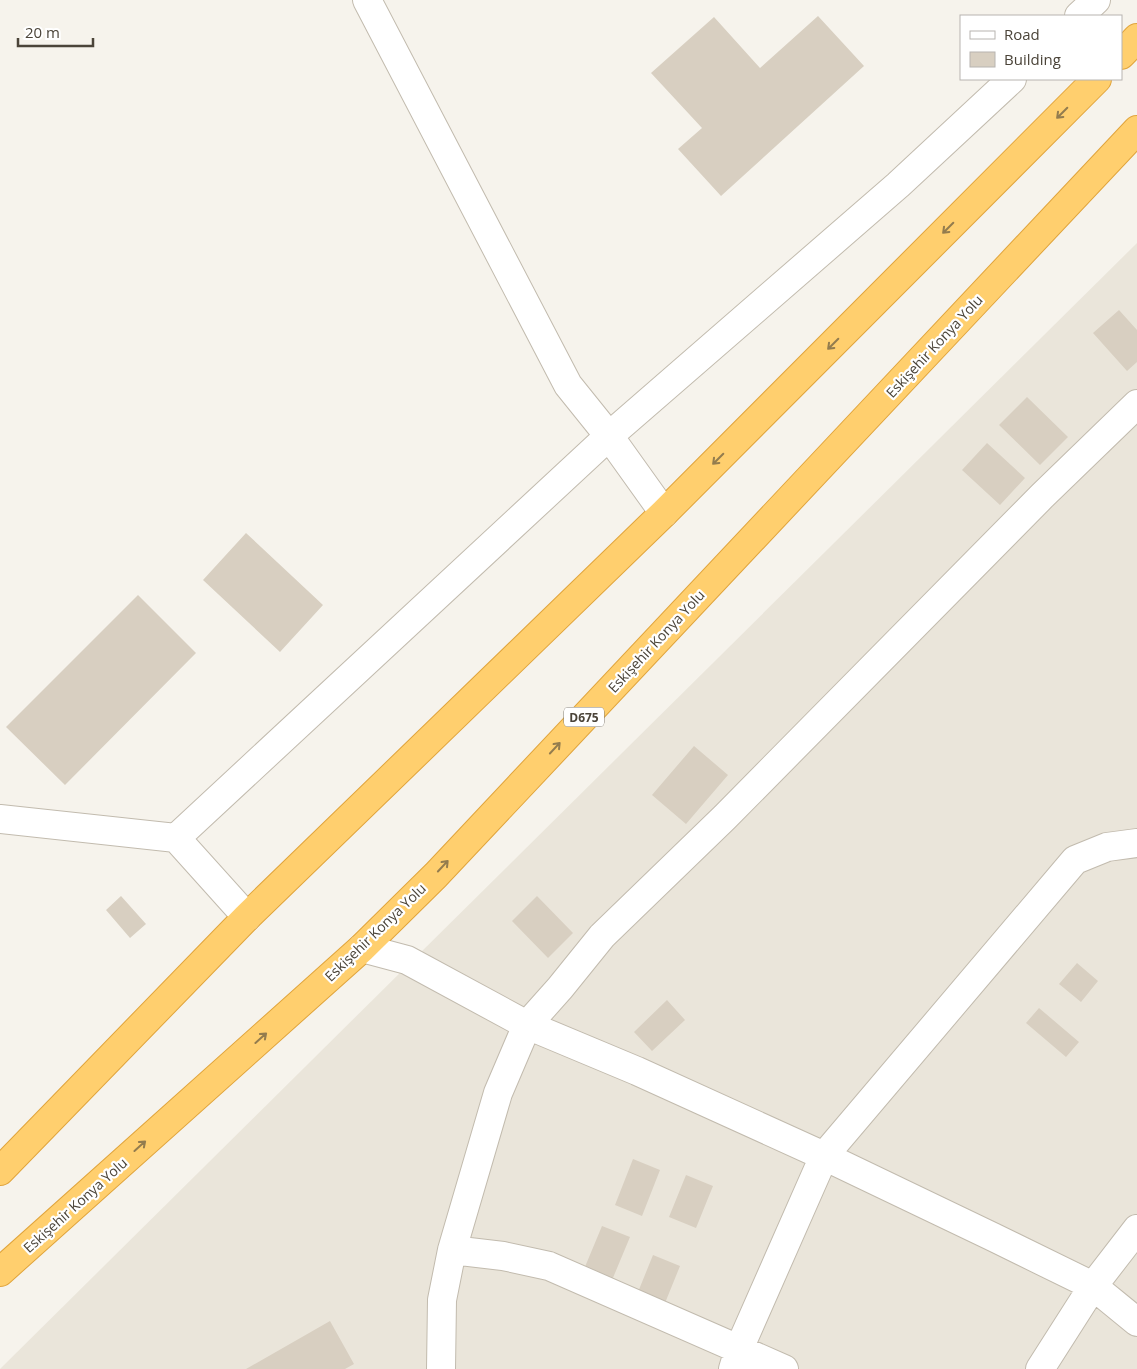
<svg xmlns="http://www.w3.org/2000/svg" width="1137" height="1369" font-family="'Open Sans',sans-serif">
<rect width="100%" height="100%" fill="#f6f3ec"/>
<path fill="#eae5da" d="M1137,243v1126h-1137z"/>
<path fill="#d8cfc1" d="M818,16l46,50 -143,130 -43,-47 24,-21 -51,-55 63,-56 46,51z
M1119,310l18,20v32l-10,9 -34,-38z
M1027,397l41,40 -28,28 -41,-40z
M987,443l38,35 -25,27 -38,-35z
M246,533l77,72 -43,47 -77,-72z
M138,595l58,58 -131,132 -59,-58z
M694,746l34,29 -42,49 -34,-29z
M121,896l25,28 -16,14 -24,-28z
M537,896l36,37 -25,25 -36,-37z
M1077,963l21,18 -17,21 -22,-18z
M667,1000l18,20 -33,31 -18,-19z
M1039,1008l40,34 -13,15 -40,-34z
M633,1159l27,11 -18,46 -27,-11z
M686,1175l27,11 -17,42 -27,-11z
M602,1226l28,11 -20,48 -28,-11z
M653,1255l27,11 -17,42 -27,-11z
M330,1321l24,43 -9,5h-99z"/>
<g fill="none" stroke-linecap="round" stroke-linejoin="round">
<defs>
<path id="minor" d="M367,0l201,385 41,51 55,77
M1079,16l17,-16
M0,819l176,19 71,79
M176,838l433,-402 289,-251 114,-106
M362,948l45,12 120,65 110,46 187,85 169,81 100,49 44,36
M452,1250l51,6 46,10 235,103
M441,1369l1,-69 10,-50 46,-157 29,-68 33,-37 42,-52 123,-119 317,-321 95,-92
M733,1369l6,-20 85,-193 251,-296 32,-13 30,-4
M1040,1369l53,-83 44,-57"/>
<path id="highway" d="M1121,55l16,-17
M0,1171l247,-254 417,-404 433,-434
M0,1272l362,-324 74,-73 701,-745"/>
</defs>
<use href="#minor" stroke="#c2bbae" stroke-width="30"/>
<use href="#highway" stroke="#e0a43c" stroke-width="30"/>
<use href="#minor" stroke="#fff" stroke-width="28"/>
<use href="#highway" stroke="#ffcf6e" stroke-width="28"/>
</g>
<defs><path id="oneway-shaft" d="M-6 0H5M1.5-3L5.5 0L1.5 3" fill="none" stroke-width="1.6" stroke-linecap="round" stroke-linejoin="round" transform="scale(1.25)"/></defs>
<g stroke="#937c4e">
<use href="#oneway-shaft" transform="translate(1062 113) rotate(135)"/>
<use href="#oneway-shaft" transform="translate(948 228) rotate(135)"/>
<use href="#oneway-shaft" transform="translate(833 344) rotate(135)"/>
<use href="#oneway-shaft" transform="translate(718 459) rotate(135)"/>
<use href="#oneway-shaft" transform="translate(555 748) rotate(-47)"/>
<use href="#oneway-shaft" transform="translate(443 866) rotate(-47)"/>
<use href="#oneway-shaft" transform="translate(261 1038) rotate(-42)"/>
<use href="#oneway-shaft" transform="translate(140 1146) rotate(-42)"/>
</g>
<g text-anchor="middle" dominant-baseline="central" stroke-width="4.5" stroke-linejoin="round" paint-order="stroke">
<rect fill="#fff" stroke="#817c74" stroke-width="1" x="564" y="707.5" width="40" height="19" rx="4"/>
<g font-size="12" font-weight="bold" fill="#4b4439">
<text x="584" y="717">D675</text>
</g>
<g font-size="14" fill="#4b4439" stroke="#fff">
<text transform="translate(934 346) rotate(-47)">Eskişehir Konya Yolu</text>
<text transform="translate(656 641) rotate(-47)">Eskişehir Konya Yolu</text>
<text transform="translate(375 932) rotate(-44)">Eskişehir Konya Yolu</text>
<text transform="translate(75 1205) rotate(-42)">Eskişehir Konya Yolu</text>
</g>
</g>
<rect x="960" y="15" width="162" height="65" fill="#ffffff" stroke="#b7b4b0"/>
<rect x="970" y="31" width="25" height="8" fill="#ffffff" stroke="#b7b4b0"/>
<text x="1004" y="40" font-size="15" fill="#4b4439">Road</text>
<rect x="970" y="52" width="25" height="15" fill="#d8cfc1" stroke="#b7b4b0"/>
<text x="1004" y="65" font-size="15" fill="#4b4439">Building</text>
<path d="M18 38v8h75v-8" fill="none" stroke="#4b4439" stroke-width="2.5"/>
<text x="25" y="38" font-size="15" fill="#4b4439" stroke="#ffffff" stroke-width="4" paint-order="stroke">20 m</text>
</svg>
